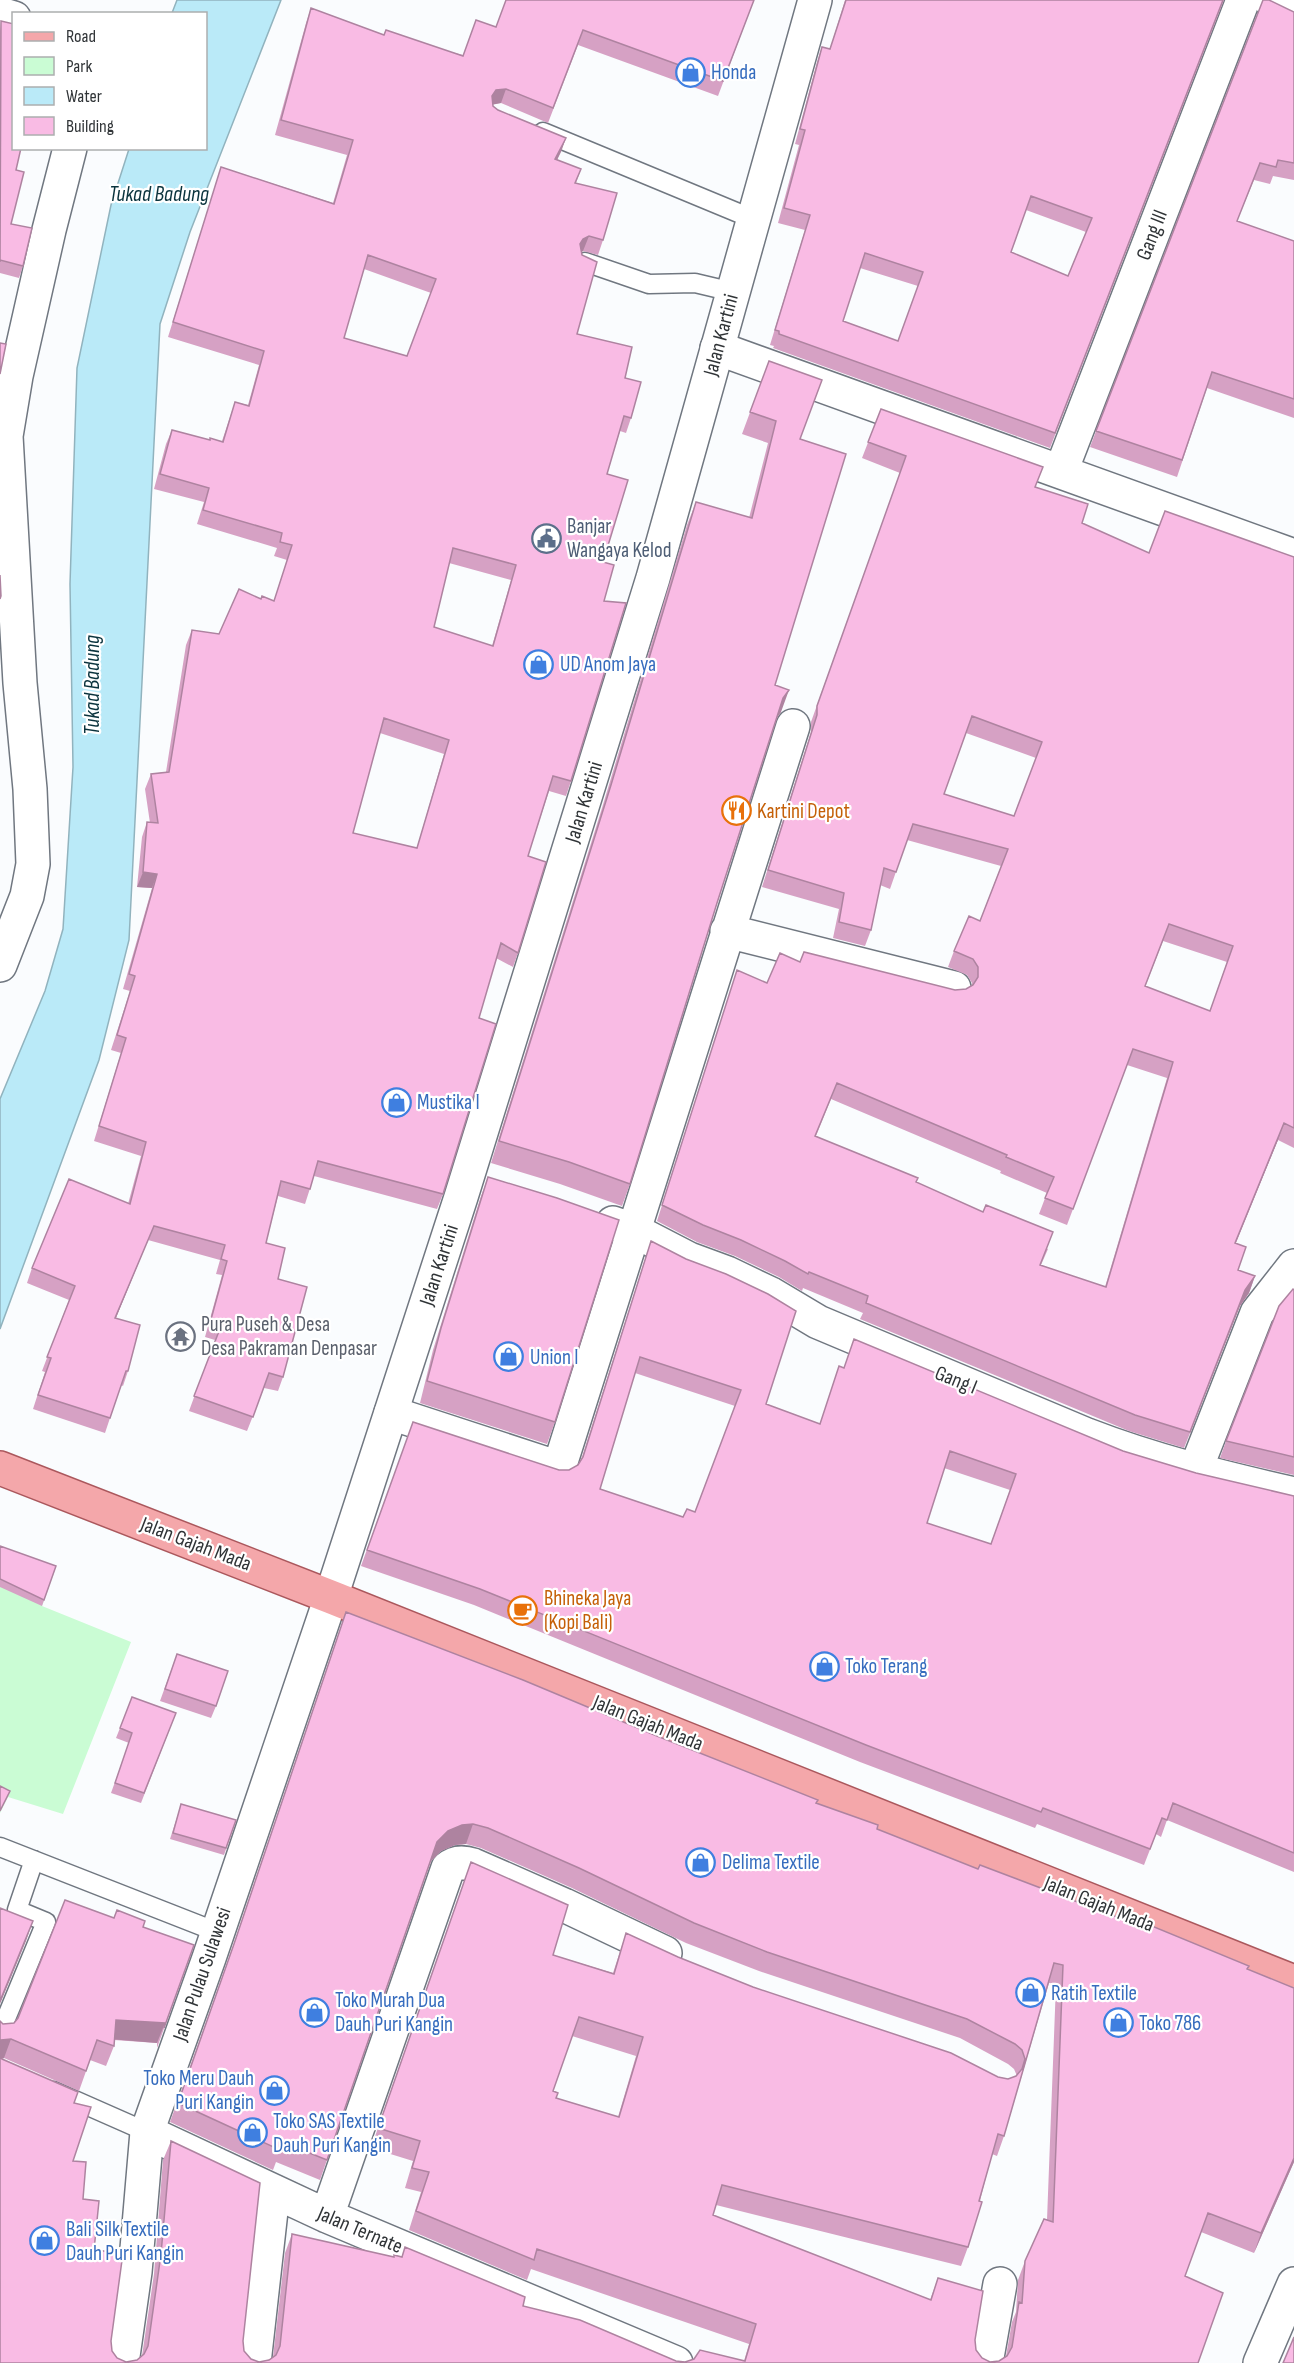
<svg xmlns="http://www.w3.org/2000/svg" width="1294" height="2363" font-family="'Sofia Sans Condensed',sans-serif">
<rect width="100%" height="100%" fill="#fafcfe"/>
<path fill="#cafcd4" d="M0,1553l54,20 -12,33 89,36 -68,172 -55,-17 -8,16z"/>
<path fill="#baeaf8" stroke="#91b3be" stroke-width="1.5" d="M177,0h104l-91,232 -30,92 -31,616 -30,120 -99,269v-230l45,-108 18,-62 10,-162 -3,-183 7,-216 34,-163 18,-56 77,-1v-134l-34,-1z"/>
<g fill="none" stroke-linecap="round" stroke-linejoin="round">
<defs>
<path id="service" d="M543,132l210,87
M585,262l64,22 46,-1 38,9
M0,1847l217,85
M0,2033l46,-111 -29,-12 17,-50
M54,2091l93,41"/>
<path id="minor" d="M0,14l14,4
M717,348l577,208
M1061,471l182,-471
M727,931l227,57
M0,965l27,-69 6,-32 -3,-75 -10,-106 -14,-247 10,-60 33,-146 21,-82
M613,1223l20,7 56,29 38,14 44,21 47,28 269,113c67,26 137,43 207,59
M391,1413l168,55 234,-742
M1195,1471l62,-158 37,-47
M147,2132l180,84 349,147
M327,2216l121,-348c8,-7 16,-6 25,-3l91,40 101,48
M254,2363l19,-170
M986,2363l14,-79"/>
<path id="tertiary" d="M1270,0l24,11
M1260,2363l34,-79"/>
<path id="secondary" d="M122,2363l13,-91 12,-140 62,-174 122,-361 130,-400 192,-619 162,-578"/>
<path id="primary" d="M0,1468l331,129 963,385"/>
</defs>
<use href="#service" stroke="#707780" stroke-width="21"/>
<use href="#minor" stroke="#707780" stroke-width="36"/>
<use href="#tertiary" stroke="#707780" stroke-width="36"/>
<use href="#secondary" stroke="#707780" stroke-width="36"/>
<use href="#primary" stroke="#ab585d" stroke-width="36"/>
<use href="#service" stroke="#fff" stroke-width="18"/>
<use href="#minor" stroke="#fff" stroke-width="33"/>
<use href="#tertiary" stroke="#fff" stroke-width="33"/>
<use href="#secondary" stroke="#fff" stroke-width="33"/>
<use href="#primary" stroke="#f4a7aa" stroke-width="33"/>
</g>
<path fill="#d6a1c4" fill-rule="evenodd" d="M754,0l-36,96 -140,-51 -30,78 -47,-20 -8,1v2l5,4 68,28 -9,22 24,9 -5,14 27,57 -5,15 -15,-4 -2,1 -4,82 48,44 6,40 -5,15 -6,-2 -13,43 -4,88 1,39 -33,180 -5,15 -17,-5 -21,65 -10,97 -5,14 -17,-9 -17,60 -36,176 -6,15 -123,-33 -9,28 -27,-8 -12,47 12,36 5,98 -5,14 -14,-3 -17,43 -58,-20 26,-71 -10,-3 17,-62 -6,-1 4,-14 -72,-20 -32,78 12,53 -5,15 -2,-1 -16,48 -72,-24 12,-37 -3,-1 27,-71 -42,-17 5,-15 96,-64 13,-48 -47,-15 27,-88 -10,-3 19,-59 -7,-2 29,-101 -15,-1 5,-50 5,-15 3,1 -5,-34 6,-15 15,-2 20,-127 6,-15 27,4 42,-35 13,2 13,-41 -13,-4 3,-8 -80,-24 7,-22 -50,-13 12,-45 6,-14 38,10 12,1 13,-39 13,3 11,-40 -91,-28 53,-170 112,36 14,-48 -72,-20 31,-112 5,-15 73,27 79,20 33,-28zM364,269l67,24 -24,63 -63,-18zM449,563l62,17 -19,66 -58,-19zM380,733l64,21 -27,94 -64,-15z
M845,0h379l-174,448 -277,-100 1,-2 -4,-1 35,-115 -27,-7 21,-78 -4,-1 22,-82 5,-15 8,2zM1026,210l60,22 -18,44 -57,-24zM860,268l58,18 -20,55 -55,-20z
M1292,12h2v168l-21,-4 -3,8 -16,-4 -17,41 57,20v177l-87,-30 -30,89 -87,-30 6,-16z
M0,22l16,148 -5,54 12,42 -4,12 -19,-5z
M769,361l31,78 -25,246 6,27 -4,6 -60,185 -87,281 -8,22 -62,-22 -69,-21 111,-355 85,-283 9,-23 53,16 19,-75 -26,-9z
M881,409l155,78 46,36 67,30 145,4v591l-16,-8 -42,103 2,27 17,6 -6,17 -9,13 -56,142 -55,-17 -269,-112 3,-6 -60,-25 -1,3 -23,-14 -44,-21 -38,-14 -40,-21 80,-251 30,13 33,-21 155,28 11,-1 6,-3v-3l-5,-8 -19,-8 6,-16 26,-30 21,-55 -94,-26 -17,49 -10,-4 -9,45 -6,16 -32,-8 6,-29 -77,-22 49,-155v-10l89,-249 -38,-15zM966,733l70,25 -22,58 -70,-22zM1163,941l64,21 -17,49 -65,-24zM1127,1065l40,13 -62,209 -64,-22 7,-16 -132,-67 -100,-46 15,-37 170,72 -1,2 47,20 -8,21 28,11z
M488,1177l67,245 -8,22 -127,-41 13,-53 47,-151z
M651,1241l115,163 54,20 19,-58 357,107 98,23v376l-127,-52 -6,17 -5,-3 -12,31 -107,-41 -2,4 -175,-66 -386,-157 -113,-39 52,-144 146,48h10l9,-5 3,-5zM635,1373l100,33 -40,106 -12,5 -83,-28zM944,1468l66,22 -19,54 -64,-21z
M1294,1290v185l-74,-17 6,-17z
M0,1547l56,19 -14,40 -42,-19z
M346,1612l471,191 60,26 101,40 138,48 2,-5 129,57 47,19v174l-40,91 -53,-21 -16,44 13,87h-1198v-342l3,3 11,-1 100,-105 3,-8 26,17 51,18 -37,103v-5l-43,-3v6l-8,20 -16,-6 -11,31 -75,-33 -2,1 72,44 -1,58 21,89 18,101 5,7 9,4 11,-2 5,-4 12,-82 9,-114 8,-19 72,200 1,10 7,8 8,3 10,-2 4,-3 12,-104 7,-19 231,72 153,55 9,1 59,-1 5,-17 -218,-75 -4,11 -118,-50 12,-38 -16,-4 8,-27 -42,-13 100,-286 82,93 60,18 13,-40 52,24 75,30 245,90 10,2 9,-3 -3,-7 -6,-5 -48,-26 -201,-67 -73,-28 -114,-55 -91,-40 -15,-4 -11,1 -14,6 -10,10 -111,319 -44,-18 -3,8 -103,-48 57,-158zM1049,1983l7,1 -9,236 -22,41 -7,19 -2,32 -4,10 -6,34 -7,5 -9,1 -8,-4 -6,-8 -1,-10 -37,-62 -8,22 -217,-85 3,-10 245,61 7,-19 24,-93 5,2 7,-20zM572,2036l64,20 -18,61 -62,-19 -3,-7z
M177,1654l39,52 -5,12 -51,-17z
M176,1713l-35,90 -30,-10 18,-50 -13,-5 4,-10z
M179,1811l57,9 -12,35 -54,-16z"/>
<path fill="#ae83a0" d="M506,89l-5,14 -10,2 1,-9 4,-6z
M566,138l-5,14 -11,22 5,-15z
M589,236l-6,15 -5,2 2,-9 3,-5z
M789,690l-8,22 -6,8 8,-22z
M143,872l14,2 -5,14 -15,-1z
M1284,1123l-6,17 -49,119 6,-16z
M154,1226l-6,14 -38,92 5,-14z
M1255,1276l-6,17 -9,13 -56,142 61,-158z
M473,1824l-7,20 -11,1 -14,6 -11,11 7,-20 11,-11 14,-6z
M33,1921l-7,20 -26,63v-3z
M116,2020l49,3 -8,20 -48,-4z
M11,2039l-7,19 -4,1v-18l1,-1z
M1294,2158v4l-40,91 7,-20z"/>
<path fill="#f9bbe4" stroke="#ae83a0" stroke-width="1.5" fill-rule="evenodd" d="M506,0h248l-31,81 -140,-51 -30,78 -47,-19 -10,1 -4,6 1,10 5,4 68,28 -11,21 26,10 -6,14 42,10 -14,47 -14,-4 -6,3 -3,5 2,11 15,7 -20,72 55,13 -7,31 16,4 -10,36 -7,-2 -17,58 21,6 -25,82 11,3 -10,36 22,2 -55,178 -18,-5 -25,80 18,6 -28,91 -17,-10 -10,34 -12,41 17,6 -53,170 -125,-33 -8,28 -29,-8 -15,62 19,5 -7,31 29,8 -24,90 -14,-4 -16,44 -59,-21 27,-70 -11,-3 17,-62 -6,-2 4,-14 -71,-19 -39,92 25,7 -12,46h-2l-16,47 -72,-23 13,-37 -4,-1 28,-71 -43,-18 37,-89 61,25 16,-62 -47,-16 27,-88 -9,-3 18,-59 -6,-2 28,-100 -14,-2 4,-50 11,1 -7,-49 18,-2 23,-142 27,4 20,-45 22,10 1,-3 12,5 18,-56 -12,-3 2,-9 -79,-23 6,-22 -49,-14 12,-44 38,10v-2l13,4 12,-40 14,4 15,-55 -91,-29 48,-155 113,37 19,-64 -72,-20 30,-112 73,27 2,-5 77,26 13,-36 20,7zM368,255l68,24 -29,77 -63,-18zM453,548l63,17 -23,81 -59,-19zM384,718l65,22 -32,108 -64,-15z
M846,0h377l-168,433 -276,-99v-3l-4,-1 35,-115 -26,-7 21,-78 -5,-1 22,-82 8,2zM1031,196l61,22 -24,58 -57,-24zM865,253l58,19 -25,69 -55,-20z
M1263,0h6l25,12v151l-16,-3 -2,7 -16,-4 -23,58 57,20v158l-82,-27 -30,88 -86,-29z
M1,21l13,3v124h7l-5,22 8,2 -13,52 21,4 -9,38 -23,-6v2z
M0,343l6,1 -6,30z
M769,361l53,19 -22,59 46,15 -71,231 14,5 -6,8 -66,205 -87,281 -61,-22 -70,-21 112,-356 85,-283 56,16 24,-97 -26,-9z
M881,409l162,58 -8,20 53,17 -6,19 67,30 16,-42 129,46v571l-10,-5 -49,120 11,4 -8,23 17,6 -10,14 -55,142 -55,-17 -269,-112 2,-7 -59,-24 -1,2 -23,-13 -44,-21 -38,-15 -41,-20 75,-235 30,13 13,-30 20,9 4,-10 151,38 11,-1 7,-4 5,-8v-10l-5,-8 -19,-8 15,-35 11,5 28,-72 -95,-25 -17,48 -12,-4 -13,62 -32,-8 5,-29 -76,-23 49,-155v-9l89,-250 -38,-14zM972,716l70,26 -28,74 -70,-22zM1169,924l64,22 -23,65 -65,-25zM1133,1049l40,13 -67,225 -66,-22 13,-33 -67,-27 -3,7 -67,-30 2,-4 -103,-42 22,-53 170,72 -1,2 48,20 -9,21 28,11z
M0,575l1,21 -1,3z
M488,1177l69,21 62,22 -64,202 -128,-41 14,-53z
M651,1241l35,18 40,15 42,20 28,17 -30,93 54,20 19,-58 5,2 10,-29 269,112 73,22 98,23v357l-121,-50 -6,17 -5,-2 -12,31 -107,-41 -2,4 -175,-67 -386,-156 -113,-39 46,-128 146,48h10l9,-5 5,-8zM640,1357l101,33 -46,122 -8,-3 -4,8 -83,-28zM950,1451l66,23 -25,70 -64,-21z
M1293,1289l1,1v167l-68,-16 53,-135z
M0,1546l56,20 -12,34 -44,-21z
M346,1612l177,68 134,56 161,64 -2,3 62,22 -1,4 101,40 2,-4 137,52 1,-5 131,54 -2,3 47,19v170l-33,75 -53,-20 -23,63 38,17 -25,70h-1198v-306l2,2 76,33 -4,11 17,4 -18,54 13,1 -3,37 16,2 -5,49 29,3 -12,88 1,10 5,7 9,4 11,-2 7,-6 4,-8 13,-92 10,-113 89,42 -17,158 1,10 7,8 8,3 10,-2 7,-5 4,-9 12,-112 102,23v-2l8,2 3,-10 120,50 -2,9 57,14 96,41 9,1 9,-3 6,-9 45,11 11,-37 -219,-75 -3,11 -118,-49 13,-39 -17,-4 8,-27 -42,-13 93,-266 97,43 -15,50 61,19 12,-41 52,24 75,30 198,66 47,24 10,2 8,-3 6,-7 3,-10 -3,-9 -7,-6 -48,-25 -200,-67 -73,-29 -115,-55 -91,-40 -15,-4 -11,1 -14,6 -11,11 -110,318 -45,-18 -2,8 -102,-47 56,-159zM1054,1963l9,2 -10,257 -9,-3 -19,42 -3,42 -3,-1 -7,45 -5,9 -8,5 -9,1 -8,-4 -6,-8 -1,-10 8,-49 -45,-13 -7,22 -218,-85 9,-30 246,62 14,-45 -3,-1 19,-67 6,2zM579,2017l64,20 -24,80 -63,-19 2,-5 -5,-2z
M177,1654l51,17 -12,35 -51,-17z
M132,1697l44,16 -32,80 -29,-10 17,-50 -12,-5z
M0,1786l10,5 -10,20z
M181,1804l55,16 -10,28 -53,-15z
M65,1900l49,18 3,-8 28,11 -2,6 51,18 -30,83 1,-5 -49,-3 -2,26 -17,-6 -11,31 -75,-32 -10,1 -1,1v-20l3,3 11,-1 4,-5z
M0,1908l33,13 -33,80z
M1294,2337v26h-11z"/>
<defs>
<symbol id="shop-ring" viewBox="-11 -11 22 22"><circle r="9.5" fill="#fff" stroke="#3f7fe0" stroke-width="1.5"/><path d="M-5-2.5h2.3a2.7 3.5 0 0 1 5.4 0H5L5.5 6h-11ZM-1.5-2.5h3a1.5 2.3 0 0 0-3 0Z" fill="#3f7fe0"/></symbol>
<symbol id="civic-ring" viewBox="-11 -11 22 22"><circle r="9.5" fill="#fff" stroke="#5c6f8a" stroke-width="1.5"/><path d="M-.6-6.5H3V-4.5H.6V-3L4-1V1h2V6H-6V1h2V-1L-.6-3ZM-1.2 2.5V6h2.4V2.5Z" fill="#5c6f8a"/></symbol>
<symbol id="restaurant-ring" viewBox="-11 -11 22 22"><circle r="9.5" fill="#fff" stroke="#e8710a" stroke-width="1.5"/><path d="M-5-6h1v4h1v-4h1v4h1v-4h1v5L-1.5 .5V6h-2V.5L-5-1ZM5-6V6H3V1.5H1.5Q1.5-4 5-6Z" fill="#e8710a"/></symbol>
<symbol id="temple-ring" viewBox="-11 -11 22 22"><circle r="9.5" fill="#fff" stroke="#6b7280" stroke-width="1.5"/><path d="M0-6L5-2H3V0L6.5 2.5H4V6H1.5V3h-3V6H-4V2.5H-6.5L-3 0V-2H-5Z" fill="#6b7280"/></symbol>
<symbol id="cafe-ring" viewBox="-11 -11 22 22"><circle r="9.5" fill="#fff" stroke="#e8710a" stroke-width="1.5"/><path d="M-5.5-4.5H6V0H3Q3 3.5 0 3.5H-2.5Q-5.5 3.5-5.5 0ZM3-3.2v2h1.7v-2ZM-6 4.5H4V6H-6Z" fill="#e8710a"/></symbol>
</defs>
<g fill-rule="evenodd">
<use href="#shop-ring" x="674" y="56" width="33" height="33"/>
<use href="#civic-ring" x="530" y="522" width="33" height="33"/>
<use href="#shop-ring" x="522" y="648" width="33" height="33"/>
<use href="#restaurant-ring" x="720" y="794" width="33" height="33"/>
<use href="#shop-ring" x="380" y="1086" width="33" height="33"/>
<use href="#temple-ring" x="164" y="1320" width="33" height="33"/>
<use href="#shop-ring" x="492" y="1340" width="33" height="33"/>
<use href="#cafe-ring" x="506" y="1594" width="33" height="33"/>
<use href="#shop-ring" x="808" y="1650" width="33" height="33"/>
<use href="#shop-ring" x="684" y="1846" width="33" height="33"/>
<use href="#shop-ring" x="1014" y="1976" width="33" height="33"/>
<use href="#shop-ring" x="298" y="1996" width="33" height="33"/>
<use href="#shop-ring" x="1102" y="2006" width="33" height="33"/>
<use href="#shop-ring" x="258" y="2074" width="33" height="33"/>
<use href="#shop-ring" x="236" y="2116" width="33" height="33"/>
<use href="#shop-ring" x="28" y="2224" width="33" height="33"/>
</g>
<g text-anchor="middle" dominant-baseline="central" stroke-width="4.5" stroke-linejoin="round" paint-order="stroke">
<g font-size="21" fill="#366cbe" stroke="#fff" text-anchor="start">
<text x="711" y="72">Honda</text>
<text x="560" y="664">UD Anom Jaya</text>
<text x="417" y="1102">Mustika I</text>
<text x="530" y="1357">Union I</text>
<text x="845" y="1666">Toko Terang</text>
<text x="722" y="1862">Delima Textile</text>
<text x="1051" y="1993">Ratih Textile</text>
<text x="335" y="2000">Toko Murah Dua<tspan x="335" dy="24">Dauh Puri Kangin</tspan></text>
<text x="1139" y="2023">Toko 786</text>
<text x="254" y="2078" text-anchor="end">Toko Meru Dauh<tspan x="254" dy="24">Puri Kangin</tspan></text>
<text x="273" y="2121">Toko SAS Textile<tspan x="273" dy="24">Dauh Puri Kangin</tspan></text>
<text x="66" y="2229">Bali Silk Textile<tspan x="66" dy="24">Dauh Puri Kangin</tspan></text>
</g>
<g font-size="21" fill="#303437" stroke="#fff">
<text transform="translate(1152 235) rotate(-69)">Gang III</text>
<text transform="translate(721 335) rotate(-75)">Jalan Kartini</text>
<text transform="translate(584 802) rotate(-73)">Jalan Kartini</text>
<text transform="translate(439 1265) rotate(-72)">Jalan Kartini</text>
<text transform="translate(956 1380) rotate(22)">Gang I</text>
<text transform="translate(196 1544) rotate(21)">Jalan Gajah Mada</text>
<text transform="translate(648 1723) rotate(22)">Jalan Gajah Mada</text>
<text transform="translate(1099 1904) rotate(22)">Jalan Gajah Mada</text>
<text transform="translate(202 1974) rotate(-71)">Jalan Pulau Sulawesi</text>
<text transform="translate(360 2230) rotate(23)">Jalan Ternate</text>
</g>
<g font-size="21" fill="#4e5e75" stroke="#fff" text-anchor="start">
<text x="567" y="526">Banjar<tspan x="567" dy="24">Wangaya Kelod</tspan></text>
</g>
<g font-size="21" fill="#c56008" stroke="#fff" text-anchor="start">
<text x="757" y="811">Kartini Depot</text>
<text x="544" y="1598">Bhineka Jaya<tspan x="544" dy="24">(Kopi Bali)</tspan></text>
</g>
<g font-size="21" fill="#5b616d" stroke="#fff" text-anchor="start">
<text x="201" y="1324">Pura Puseh &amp; Desa<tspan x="201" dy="24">Desa Pakraman Denpasar</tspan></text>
</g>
<g font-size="22" font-style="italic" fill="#0a333d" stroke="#fff">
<text x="159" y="194">Tukad Badung</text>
<text transform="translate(92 685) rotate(-90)">Tukad Badung</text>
</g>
</g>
<rect x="12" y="12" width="195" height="138" fill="#ffffff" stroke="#acaeaf" stroke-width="1.5"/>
<rect x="24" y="32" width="30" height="9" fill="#f4a7aa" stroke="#acaeaf" stroke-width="1.5"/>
<text x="66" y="42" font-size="18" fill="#303437">Road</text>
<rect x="24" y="57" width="30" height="18" fill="#cafcd4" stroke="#acaeaf" stroke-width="1.5"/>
<text x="66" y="72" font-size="18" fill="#303437">Park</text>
<rect x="24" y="87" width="30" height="18" fill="#baeaf8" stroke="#acaeaf" stroke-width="1.5"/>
<text x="66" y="102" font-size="18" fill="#303437">Water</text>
<rect x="24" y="117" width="30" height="18" fill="#f9bbe4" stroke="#acaeaf" stroke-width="1.5"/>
<text x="66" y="132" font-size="18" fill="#303437">Building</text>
</svg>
